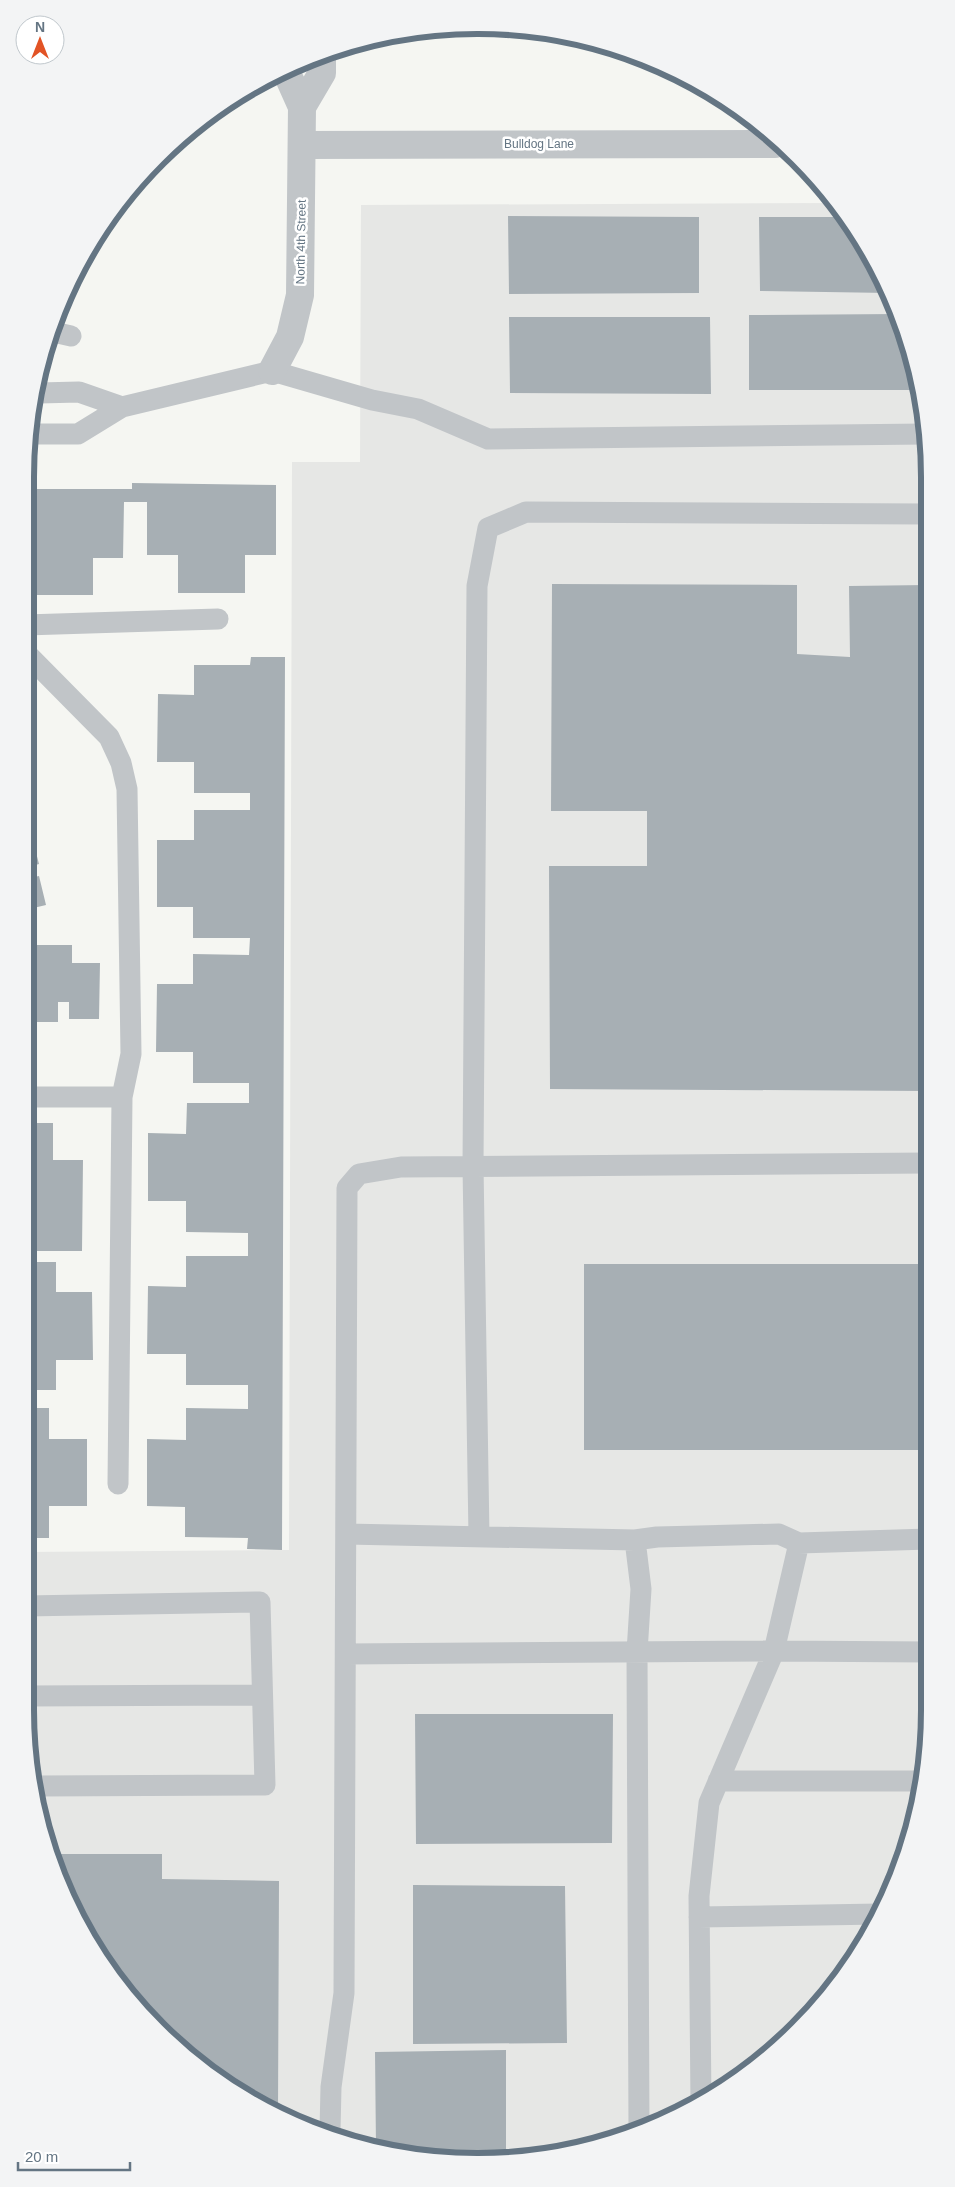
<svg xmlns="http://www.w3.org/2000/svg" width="955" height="2187" font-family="Helvetica,sans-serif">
<rect width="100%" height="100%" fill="#f5f6f2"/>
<path fill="#e6e7e5" d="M837,203l58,101 31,114 4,1291 -24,146 -36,80 -52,73 -114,94 -81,36 -86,20 -147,-5 -138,-51 -167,-167 -36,-80 -24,-146v-157l264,-2 3,-1088h68l1,-257z"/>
<path fill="#a7afb4" d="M508,216l191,1v76l-190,1z
M759,217h86l44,76 -129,-2z
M898,314l21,76h-170v-75z
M509,317h201l1,77 -201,-1z
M132,483l144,2v70h-31v38h-67v-38h-31v-53h-23l-1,56h-30v37h-68v-106h107z
M552,584l245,1v69l53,3 -1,-71 78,-1 1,506 -378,-2 -1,-223h98v-55h-96z
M251,657h34l-3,893 -35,-1 1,-11 -63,-1v-30l-38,-1v-67l39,1v-32l62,1v-24h-62v-31h-39l1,-68 38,1v-31h62v-23l-62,-1v-31h-38v-68l38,1 1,-31h62v-20h-56v-31h-37l1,-68h36v-30l56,1 1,-17h-57v-31h-36v-67h37v-30h56v-17h-56v-31h-37l1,-68 36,1v-30h56z
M25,810l14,54 -14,4z
M39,876l7,29 -21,5v-31z
M25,945h47v18h28l-1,56h-30v-17h-11v20h-33z
M25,1123h28v37h30l-1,91h-57z
M25,1262h31v30h36l1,68h-37v30h-31z
M584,1264h345v186h-345z
M25,1408h24v31h38v67h-38v32h-24z
M415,1714h198l-1,129 -196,1z
M49,1854h113v25l117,2 -1,230 -26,-9 -115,-94 -52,-73z
M413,1885l152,1 2,157 -154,1z
M506,2050v107l-116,-4 -14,-5 -1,-96z"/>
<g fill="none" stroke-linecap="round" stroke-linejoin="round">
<path stroke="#c1c5c8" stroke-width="21" d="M49,331l22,5
M122,407l150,-36 100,29 46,9 70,30 438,-5
M32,434h46l44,-27 -43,-15 -40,1
M25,625l193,-6
M25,1097h97l9,-43 -4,-265 -6,-26 -12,-26 -84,-85
M118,1484l4,-387
M346,1534l289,6 22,-3 122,-3 20,9 130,-4
M479,1537l-6,-371 4,-580 11,-58 38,-16 400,2
M635,1540l6,49 -4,63 2,479
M25,1606l235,-4 5,183 -227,1
M346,1654l428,-3 156,1
M25,1696l237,-1
M718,1781h200
M699,1917l180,-3
M701,2103l-2,-207 10,-93 65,-152 25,-108
M330,2131l1,-44 13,-94 3,-805 12,-14 42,-7 527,-4"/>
<path stroke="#c1c5c8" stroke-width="28" d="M302,107l20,-34v-18
M303,145l472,-1
M272,371l18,-34 10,-42 2,-188 -17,-38"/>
</g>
<g text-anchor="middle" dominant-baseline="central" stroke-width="5" stroke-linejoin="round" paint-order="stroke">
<g font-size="12" fill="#647583" stroke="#fff">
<text x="539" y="144">Bulldog Lane</text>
<text transform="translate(301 242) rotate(-89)">North 4th Street</text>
</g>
</g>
<path d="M0 0H955V2187H0ZM477 34H478A443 443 0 0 1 921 477V1710A443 443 0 0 1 478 2153H477A443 443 0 0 1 34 1710V477A443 443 0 0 1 477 34Z" fill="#f3f4f5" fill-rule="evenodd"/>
<path fill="none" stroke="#647583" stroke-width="6" d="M477 34H478A443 443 0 0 1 921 477V1710A443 443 0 0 1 478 2153H477A443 443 0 0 1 34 1710V477A443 443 0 0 1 477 34Z"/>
<g transform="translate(40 40)"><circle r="24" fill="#ffffff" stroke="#c1c8cd"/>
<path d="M0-4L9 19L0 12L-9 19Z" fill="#e25325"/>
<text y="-8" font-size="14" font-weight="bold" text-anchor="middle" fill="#647583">N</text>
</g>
<path d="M18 2162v8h112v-8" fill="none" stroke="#647583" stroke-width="2.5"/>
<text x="25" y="2162" font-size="15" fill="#647583" stroke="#ffffff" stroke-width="4" paint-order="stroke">20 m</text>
</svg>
